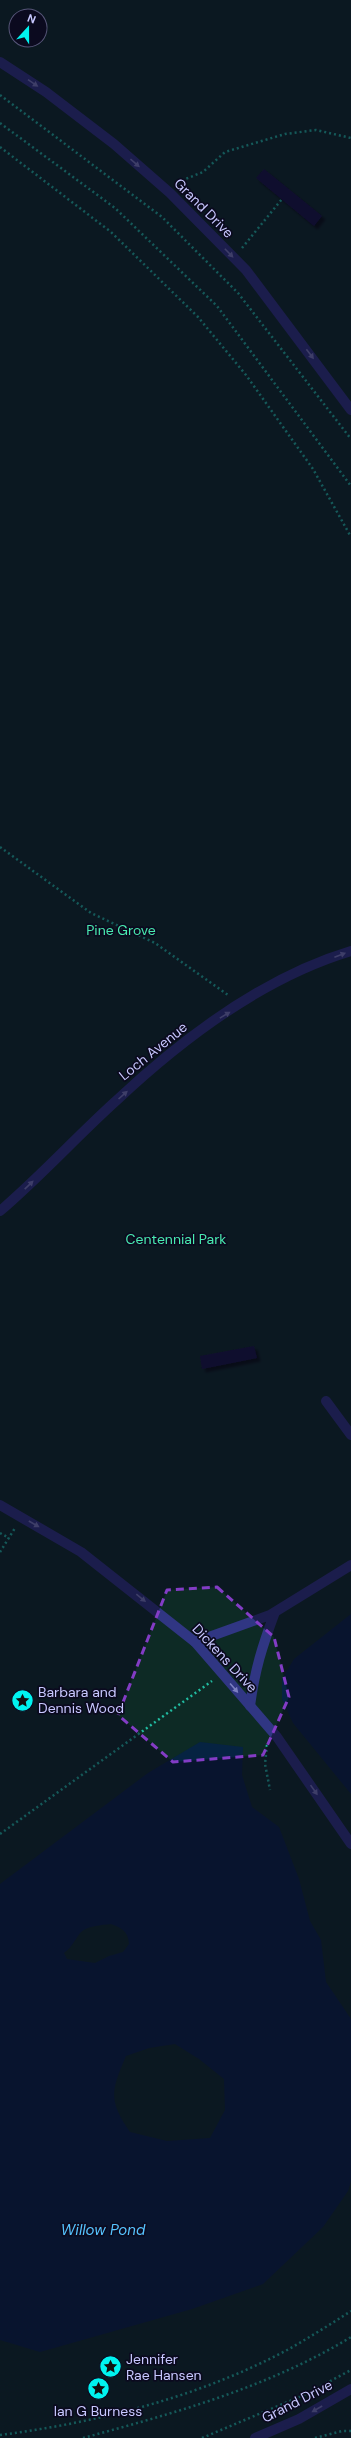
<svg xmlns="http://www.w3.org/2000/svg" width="351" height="2438" font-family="'DM Sans',sans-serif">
<defs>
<filter id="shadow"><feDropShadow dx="3.5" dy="3.5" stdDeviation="1" flood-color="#0009"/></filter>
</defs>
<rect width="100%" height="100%" fill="#0b0a1f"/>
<path fill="#0d2a25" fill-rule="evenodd" d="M0,0h351v2438h-351zM16,16h24v24h-24z"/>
<path fill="#062342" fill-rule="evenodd" d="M351,1614v180l-58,-71 -11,-24v-20l12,-20z
M200,1742l43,5 -1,28 10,32 27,20 20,52 11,42 11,19 5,42 25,37v162l-3,10 -25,36 -60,57 -71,25 -152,43 -40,-12v-456l148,-111zM111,1924c11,4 17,7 18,20l-6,8 -14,4 -14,7 -28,-4 -3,-6c8,-6 10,-12 16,-20 6,-7 22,-8 31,-9zM175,2044l24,15 25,20 1,31 -15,28 -43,3 -37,-9c-22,-32 -19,-41 -4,-76l23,-8z"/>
<path fill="#181442" filter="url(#shadow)" d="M264,169l58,47 -8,10 -58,-48z
M254,1346l3,12 -55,11 -2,-13z"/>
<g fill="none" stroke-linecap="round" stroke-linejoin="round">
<path stroke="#21bba0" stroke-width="2.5" stroke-dasharray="2 3" stroke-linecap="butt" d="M0,95l162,122 76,76 113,146
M0,123l115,85 102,98 134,180
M0,147l111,85 87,85 48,58 67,94 38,68
M179,185l4,-5 20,-8 22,-20 60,-18 31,-4 35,8
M242,248l40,-49
M0,847l91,66 64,30 73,52
M0,1533l9,5
M0,1552l15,-24
M267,1745l-2,19 5,26
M0,1834l212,-153
M0,2435c100,-13 199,-38 289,-86 21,-12 42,-25 62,-38
M83,2438c92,-25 186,-51 268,-101
M202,2438l102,-43 47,-25
M315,2438l27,-7h9"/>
<path stroke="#303683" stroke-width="10" d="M326,1401l25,34
M195,1642l75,-27 81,-50
M250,1706c5,-37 12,-59 25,-94"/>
<path stroke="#303683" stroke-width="10" d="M0,62l46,30 68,52 56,49 76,77 105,140
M0,1211c41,-35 77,-75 117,-111 65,-61 147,-123 234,-149
M0,1505l81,47 114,90 82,95 74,107
M255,2438l44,-19 52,-30"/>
</g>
<defs><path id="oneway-solid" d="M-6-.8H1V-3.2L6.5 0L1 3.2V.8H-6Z"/></defs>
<g fill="#7c7fc1">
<use href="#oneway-solid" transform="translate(33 83) rotate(34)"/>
<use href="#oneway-solid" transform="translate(135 163) rotate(41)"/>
<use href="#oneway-solid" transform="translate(229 253) rotate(46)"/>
<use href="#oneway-solid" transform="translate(310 354) rotate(53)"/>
<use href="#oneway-solid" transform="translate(340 955) rotate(-21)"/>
<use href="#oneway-solid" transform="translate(225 1015) rotate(-31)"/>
<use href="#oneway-solid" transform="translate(123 1095) rotate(-42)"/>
<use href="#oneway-solid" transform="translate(29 1185) rotate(-44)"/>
<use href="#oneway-solid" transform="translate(34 1524) rotate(30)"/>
<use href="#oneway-solid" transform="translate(141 1598) rotate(39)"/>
<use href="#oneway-solid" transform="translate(234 1688) rotate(49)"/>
<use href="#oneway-solid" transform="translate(314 1790) rotate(55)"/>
<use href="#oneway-solid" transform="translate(317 2409) rotate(150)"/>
</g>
<path d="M0 0H351V2438H0ZM217,1587l57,50 15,60 -26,58 -90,7 -55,-47 49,-125z" fill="#0b0a1f" fill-opacity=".55" fill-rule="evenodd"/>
<path fill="none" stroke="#833cc5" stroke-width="3" stroke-dasharray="8 5" stroke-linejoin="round" d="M217,1587l57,50 15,60 -26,58 -90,7 -55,-47 49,-125z"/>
<defs>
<symbol id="sight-disc" viewBox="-11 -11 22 22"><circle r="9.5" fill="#00f3f0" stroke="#0b0a1f"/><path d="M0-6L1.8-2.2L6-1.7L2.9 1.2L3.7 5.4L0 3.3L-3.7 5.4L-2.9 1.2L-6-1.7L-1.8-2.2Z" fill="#111"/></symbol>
</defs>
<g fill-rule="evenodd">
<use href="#sight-disc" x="10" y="1688" width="25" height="25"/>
<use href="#sight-disc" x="98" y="2354" width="25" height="25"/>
<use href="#sight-disc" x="86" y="2376" width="25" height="25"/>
</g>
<g text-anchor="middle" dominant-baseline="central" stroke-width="3.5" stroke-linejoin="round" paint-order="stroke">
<g font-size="14" fill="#c8c8ff" stroke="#0b0a1f">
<text transform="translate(204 208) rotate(45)">Grand Drive</text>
<text transform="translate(153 1051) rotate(-39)">Loch Avenue</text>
<text transform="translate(225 1658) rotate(47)">Dickens Drive</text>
<text transform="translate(297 2401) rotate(-27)">Grand Drive</text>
</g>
<g font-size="14" fill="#49ebb0" stroke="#0b0a1f">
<text x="121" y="930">Pine Grove</text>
<text x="176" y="1239">Centennial Park</text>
</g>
<g font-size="14" fill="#c8c8ff" stroke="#0b0a1f" text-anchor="start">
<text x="38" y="1692">Barbara and<tspan x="38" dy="16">Dennis Wood</tspan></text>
<text x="126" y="2359">Jennifer<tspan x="126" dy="16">Rae Hansen</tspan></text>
<text x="98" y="2411" text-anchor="middle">Ian G Burness</text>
</g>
<g font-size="15" font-style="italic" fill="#56c4ff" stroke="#0b0a1f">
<text x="103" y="2230">Willow Pond</text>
</g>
</g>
<g transform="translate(28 28) rotate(21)"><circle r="19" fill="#0b0a1f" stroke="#575679"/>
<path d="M0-3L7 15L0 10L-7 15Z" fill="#00f3f0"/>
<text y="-6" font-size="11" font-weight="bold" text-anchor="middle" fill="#c8c8ff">N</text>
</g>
</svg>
